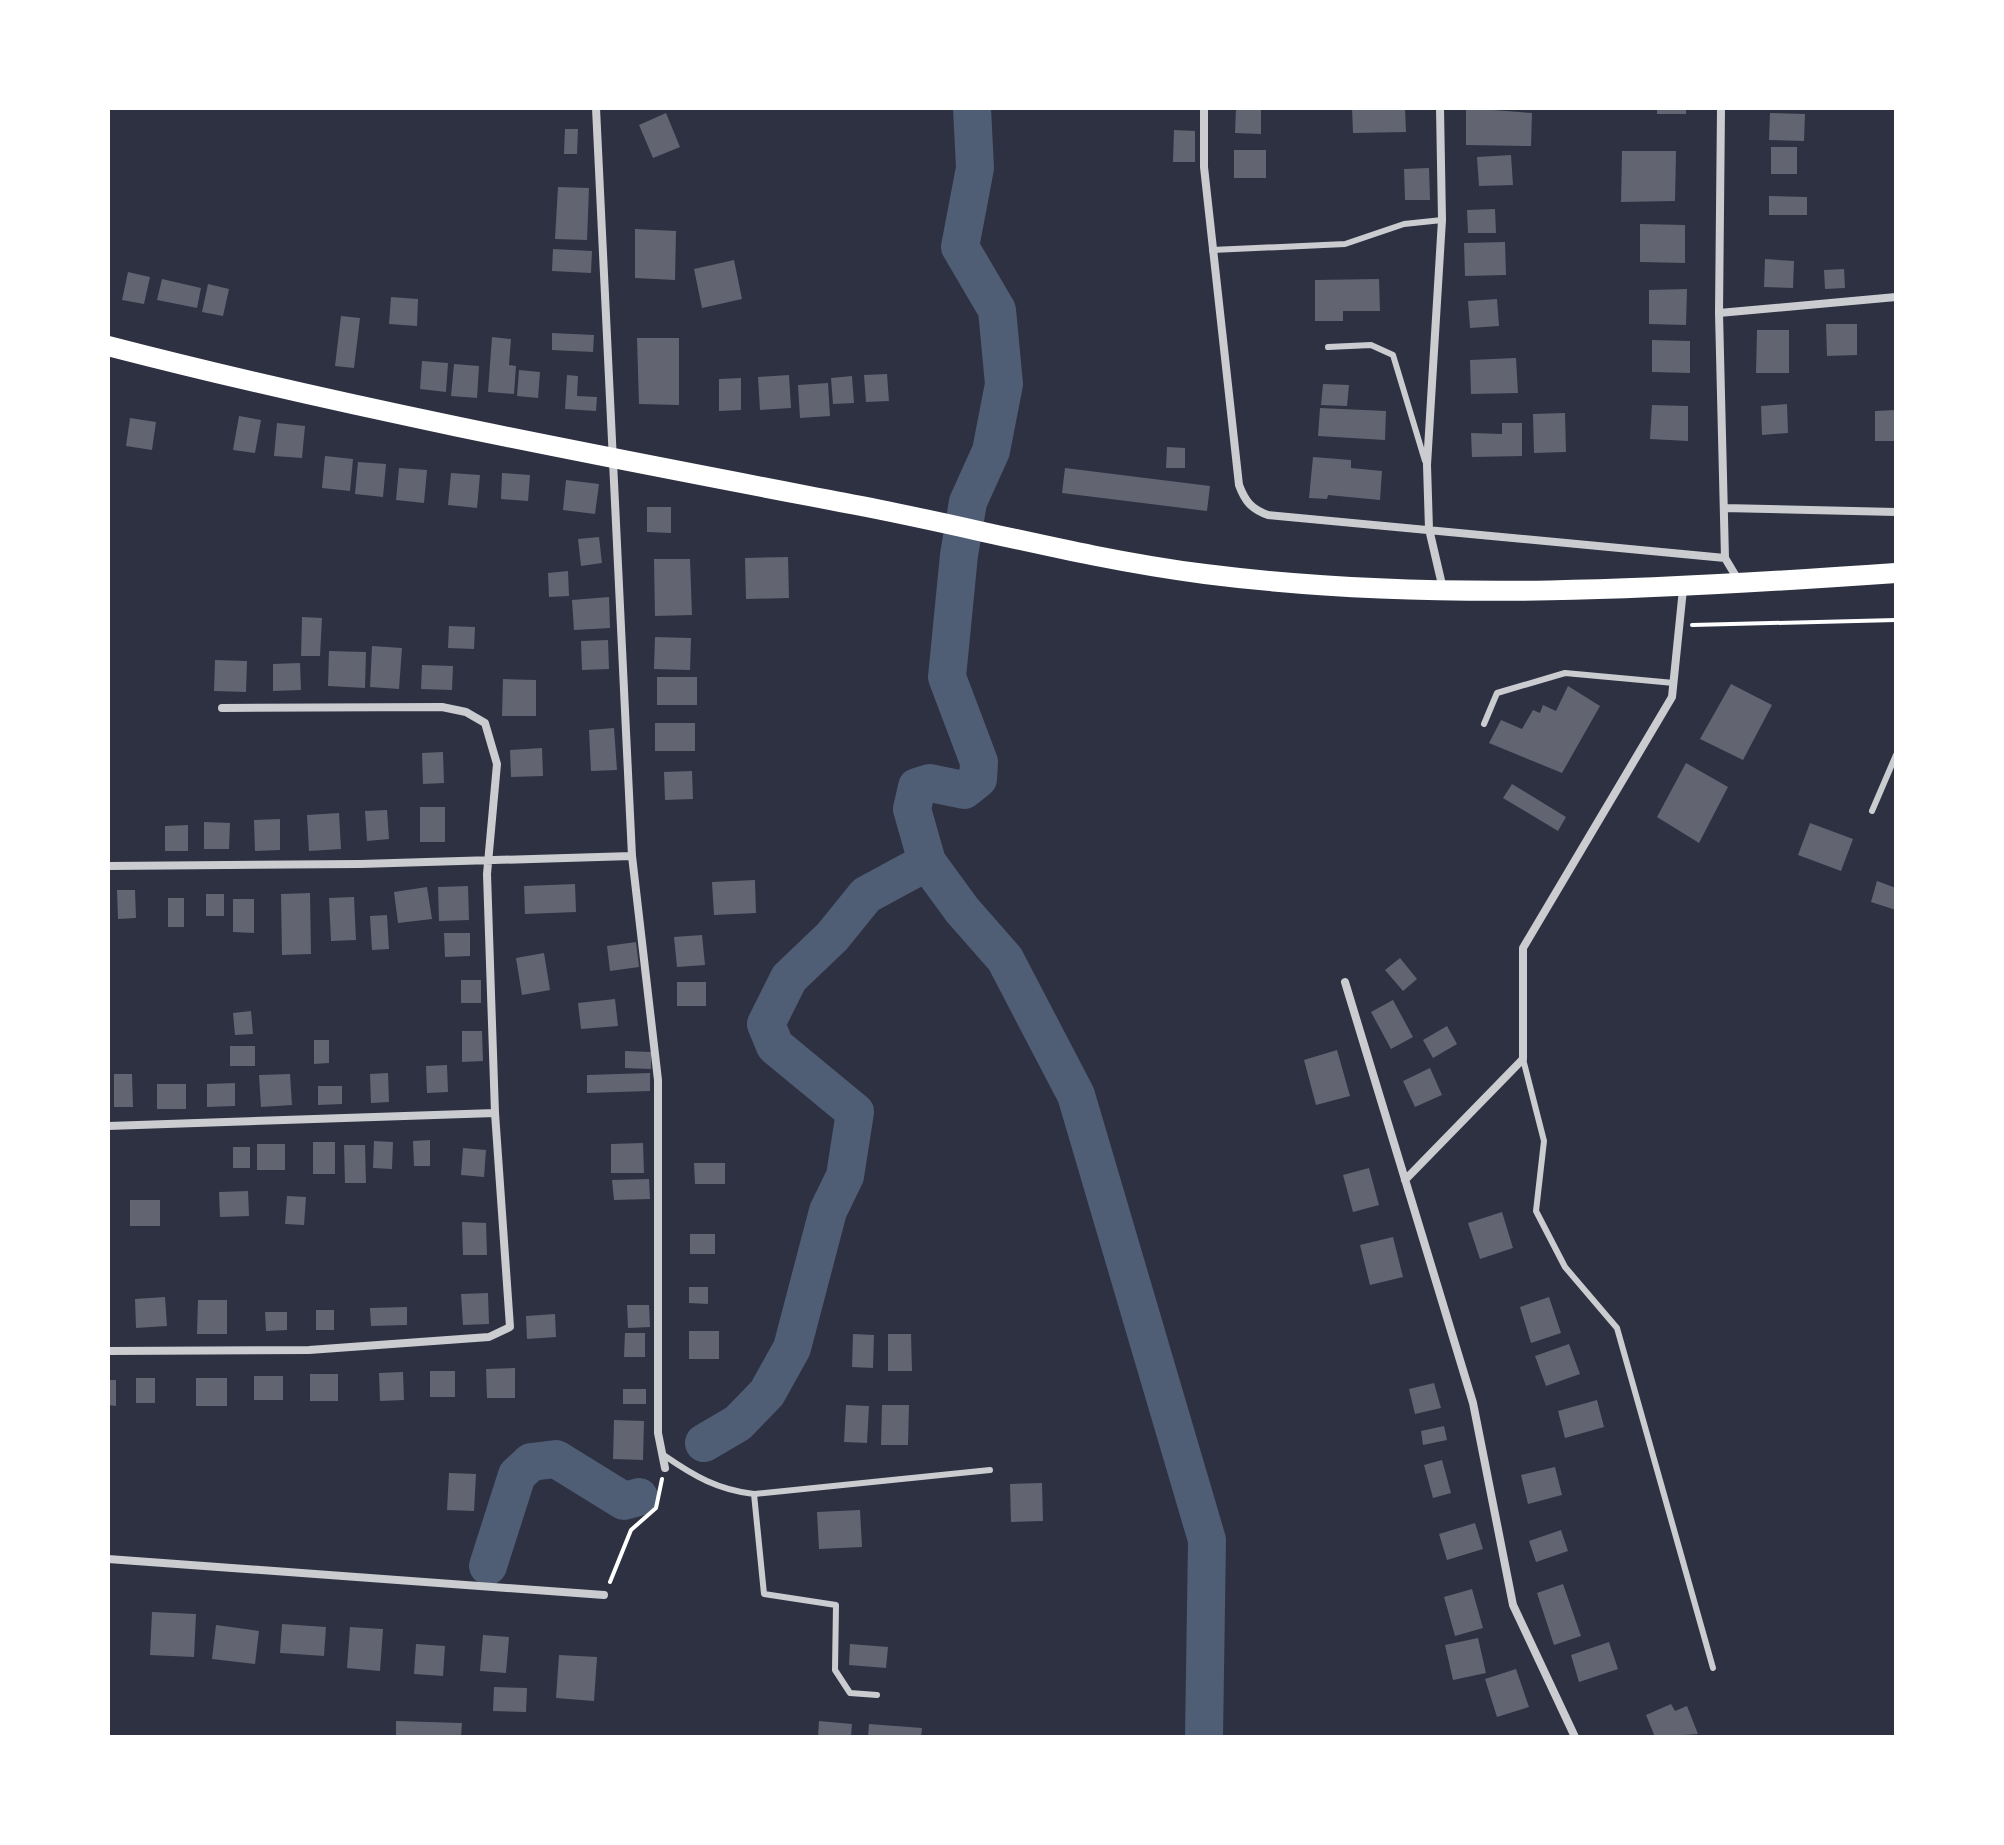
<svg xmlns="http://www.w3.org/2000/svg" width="2004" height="1845" font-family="'PT Serif',serif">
<rect width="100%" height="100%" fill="#2d3142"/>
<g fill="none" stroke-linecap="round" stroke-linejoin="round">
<path stroke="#4f5d75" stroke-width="38" d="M972,108l3,60 -15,79 37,63 7,74 -13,67 -23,51 -9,53 -12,122 32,85 -1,17 -14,11 -34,-7 -13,4 -5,22 15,53 35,48 43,49 71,136 131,445 -3,197
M704,1443l34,-20 29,-30 25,-45 36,-137 17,-35 10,-64 -80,-66 -9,-22 23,-46 43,-41 34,-42 61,-33
M488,1566l29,-91 14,-13 25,-3 68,42 15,-4"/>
</g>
<path fill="#626471" d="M1236,108h25v26l-26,-1z
M1352,108h53l1,24 -53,1z
M1466,108l66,5 -1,33 -65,-1z
M1657,108h29v6h-29z
M666,113l14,34 -27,11 -14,-33z
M1770,113l35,1 -1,27 -35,-1z
M565,129h13l-1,25h-13z
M1174,130l21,1v31h-22z
M1771,147h26v27h-26z
M1234,150h32v28h-32z
M1622,151h54l-1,50 -54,1z
M1511,155l2,30 -34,1 -2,-29z
M1429,168l1,32h-25l-1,-31z
M558,187l31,1 -2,52 -32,-1z
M1769,196l38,1v18h-38z
M1495,209l1,24h-28l-1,-23z
M1640,224l45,1v38l-45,-1z
M635,229l41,2 -1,49 -40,-2z
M1505,242l1,33 -41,1 -1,-33z
M553,249l39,2 -1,22 -39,-2z
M1765,259l29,2 -1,27 -29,-1z
M734,260l8,39 -40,9 -8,-39z
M1844,269l1,19 -20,1 -1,-19z
M128,272l22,5 -6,27 -22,-4z
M162,279l39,9 -4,20 -40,-8z
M1379,279l1,32h-37v10h-28v-41z
M208,284l21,5 -6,27 -21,-4z
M1687,289l-1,36 -37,-1v-34z
M391,297l27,2 -1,27 -28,-2z
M1497,299l2,27 -29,2 -2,-27z
M341,316l19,2 -6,50 -19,-2z
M1826,324h31v31l-30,1z
M1757,330h32v43h-33z
M552,333l42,2 -1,17 -41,-2z
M492,337l19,2 -2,26 7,1 -2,28 -26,-2z
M637,338h42v67l-40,-1z
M1652,340l38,1v32l-38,-1z
M1516,358l2,35 -47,1 -1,-34z
M422,361l26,2 -2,29 -26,-3z
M454,364l25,2 -2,32 -26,-2z
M519,370l21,2 -2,26 -21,-2z
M887,374l2,27 -23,1 -2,-27z
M567,375l11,1 -1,20 20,1 -1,14 -31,-2z
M789,375l2,33 -31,2 -2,-33z
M852,376l2,27 -21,1 -2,-26z
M741,378v32l-22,1v-32z
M828,383l2,33 -30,2 -2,-33z
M1323,384l26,1 -2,21 -26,-1z
M1787,404l1,29 -26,2 -1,-29z
M1652,405l36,1v35l-38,-2z
M1320,408l66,3 -1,29 -67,-4z
M1896,410v31h-21v-30z
M1565,413l1,39 -32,1 -1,-39z
M239,416l22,4 -6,33 -22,-3z
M130,418l26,4 -4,28 -26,-4z
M277,423l28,3 -3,32 -28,-2z
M1502,423h20v33l-50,1 -1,-24 31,1z
M1167,447l18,1v20h-19z
M325,456l28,3 -3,32 -28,-3z
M1313,457l38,3v8l31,3 -2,29 -52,-5 -1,4 -18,-1z
M358,462l28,2 -3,33 -28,-3z
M399,468l28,2 -3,33 -28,-3z
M1065,468l145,18 -3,25 -145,-18z
M451,473l29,2 -3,33 -29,-3z
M502,473l28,2 -2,26 -27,-2z
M566,480l33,4 -4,30 -32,-4z
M647,507h24v26l-24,-1z
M599,537l3,26 -21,3 -3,-27z
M788,557l1,41 -43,1 -1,-41z
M654,559h36l2,56 -37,1z
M568,571l1,25 -20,1 -1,-24z
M609,597l1,31 -36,2 -2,-30z
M302,617l20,1 -2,38h-19z
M449,626l26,1 -1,22 -26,-1z
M655,637l36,1 -1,32 -36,-1z
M608,640l1,29 -27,1 -1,-29z
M372,646l30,2 -3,41 -29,-2z
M329,651l37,1 -1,36 -37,-2z
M215,660l32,1 -1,31 -32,-1z
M300,663l1,27 -28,1v-27z
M422,665l31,1 -1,24 -31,-1z
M657,677h40v28h-40z
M503,679l33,1v36h-34z
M1731,684l41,21 -29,55 -43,-21z
M1568,686l32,20 -38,67 -73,-30 12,-23 21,9 11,-19 7,3 3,-8 13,6z
M655,723h40v28h-40z
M614,728l3,42 -26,1 -2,-41z
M542,748l1,28 -32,1 -1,-27z
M443,752l1,31 -21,1 -1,-31z
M1686,763l42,24 -29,56 -42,-26z
M692,771l1,28 -28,1 -1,-28z
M1512,784l54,33 -8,14 -55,-33z
M420,807h25v35h-25z
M387,810l2,29 -22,2 -2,-30z
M339,813l2,36 -32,2 -2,-36z
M280,819v31l-25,1 -1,-31z
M204,822l26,1 -1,26h-25z
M1810,823l43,16 -12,32 -43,-16z
M188,825v26h-23v-25z
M755,880l1,33 -42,2 -2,-33z
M1877,881l19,7v22l-25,-8z
M575,884l1,28 -51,2 -1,-28z
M468,886l1,34 -30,1 -1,-34z
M427,887l5,32 -34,4 -4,-31z
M117,890h18l1,28 -18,1z
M310,893l1,61 -29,1 -1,-61z
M206,894h18v22h-18z
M354,897l2,43 -25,1 -2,-43z
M168,898h16v29h-16z
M233,899h21v34l-21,-1z
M387,915l2,34 -17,1 -2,-34z
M444,933h26v23l-25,1z
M702,935l3,30 -28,2 -3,-30z
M636,942l3,25 -29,4 -3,-25z
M544,953l6,37 -28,5 -6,-37z
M1400,958l17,21 -14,12 -18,-21z
M461,980h20v23h-20z
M677,982h29v24h-29z
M615,999l3,27 -37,3 -3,-26z
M1393,1000l20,37 -22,12 -20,-37z
M251,1011l2,23 -18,1 -2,-22z
M1447,1026l10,18 -24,14 -10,-18z
M462,1031h20l1,30 -21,1z
M314,1040h15v23l-15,1z
M230,1046h25v20h-25z
M1337,1050l13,46 -34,9 -12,-45z
M625,1051l26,1v17l-26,-1z
M447,1065l1,27 -21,1 -1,-27z
M1430,1068l12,27 -27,12 -12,-26z
M388,1073l1,29 -18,1 -1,-29z
M650,1073v18l-63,2v-18z
M114,1074h18l1,33h-19z
M290,1074l2,31 -31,2 -2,-32z
M235,1083v23l-28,1v-23z
M157,1084h29v25h-29z
M318,1086h24v18l-24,1z
M430,1140v26h-16l-1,-25z
M374,1141l19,1 -1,27 -19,-1z
M313,1142h22v32h-22z
M643,1143l1,30h-33v-29z
M257,1144h28v26h-28z
M344,1145h21l1,38h-21z
M233,1147h17v21h-17z
M463,1148l23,2 -2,27 -23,-2z
M694,1163h31v21h-30z
M1369,1168l10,37 -26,7 -10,-37z
M649,1179l1,20 -36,1 -2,-20z
M248,1191l1,25 -29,1 -1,-25z
M287,1196l19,1 -2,28 -19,-1z
M130,1200h30v26h-30z
M1502,1212l11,36 -33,11 -12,-36z
M462,1222l24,1 1,32h-24z
M690,1234h25v20h-25z
M1393,1237l10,40 -33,8 -10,-40z
M689,1287h19v17l-19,-1z
M488,1293l1,31 -26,1 -2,-31z
M165,1297l2,29 -31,2 -1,-29z
M1549,1297l12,36 -30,10 -11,-36z
M198,1300h29v34h-30z
M627,1305h22l1,22 -22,1z
M407,1307v18l-36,1 -1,-18z
M316,1310h18v20h-18z
M265,1312h22v18l-21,1z
M555,1314l1,23 -29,2 -1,-23z
M689,1331h30v28h-30z
M625,1333h20v24h-21z
M853,1334l21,1 -1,33 -21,-1z
M888,1334h23l1,37h-24z
M1569,1344l11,30 -34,12 -11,-30z
M515,1368v30h-28l-1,-29z
M430,1371h25v26h-25z
M403,1372l1,28 -24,1 -1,-28z
M310,1374h28v27h-28z
M254,1376h29v24h-29z
M136,1378h19v25h-19z
M196,1378h31v28h-31z
M108,1380h8v26l-8,-1z
M1434,1383l7,25 -26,6 -6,-25z
M623,1389h23v15h-23z
M1597,1400l7,27 -39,11 -7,-27z
M846,1405l23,1 -2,37 -23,-1z
M882,1405h27l-1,40h-27z
M614,1420l30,1 -1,39 -30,-1z
M1444,1426l3,14 -24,5 -2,-14z
M1442,1460l9,33 -18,5 -9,-33z
M1555,1467l7,28 -34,9 -7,-29z
M449,1473l27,1 -2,37 -27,-1z
M1042,1483l1,38 -32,1 -1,-38z
M860,1510l2,37 -43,2 -2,-37z
M1475,1523l8,26 -36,11 -8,-26z
M1561,1530l7,21 -32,11 -7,-21z
M1563,1584l18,52 -27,9 -17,-52z
M1472,1589l11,39 -28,8 -11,-39z
M152,1612l44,2 -2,43 -44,-2z
M282,1624l44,3 -2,29 -44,-3z
M216,1625l43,6 -4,33 -43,-5z
M350,1627l33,2 -3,42 -33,-3z
M483,1635l26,2 -3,36 -26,-2z
M1478,1638l8,35 -33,7 -8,-35z
M1609,1642l9,27 -39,13 -8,-27z
M416,1644l29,2 -2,30 -29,-2z
M850,1644l38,3 -2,21 -37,-3z
M559,1655l38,2 -3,44 -38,-3z
M1516,1669l13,38 -32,10 -12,-38z
M494,1687l33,1 -1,24 -33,-1z
M1671,1704l4,7 12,-5 11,28 -43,3 -9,-22z
M396,1721l66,2 -1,14h-65z
M819,1721l33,3 -1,13h-33z
M869,1724l53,4 -1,9h-53z"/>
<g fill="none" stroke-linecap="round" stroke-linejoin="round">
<path stroke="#fff" stroke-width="4" d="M1692,625l204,-5
M610,1582l21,-52 25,-22 6,-29"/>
<path stroke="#caccd0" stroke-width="6" d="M1212,250l133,-6 59,-20 38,-4
M1328,347l43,-2 22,10 32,106
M1484,724l13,-31 68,-20 109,10
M1872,811l24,-56
M1523,1059l21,82 -8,70 29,56 52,61 96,340
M665,1456c29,20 53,34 89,38l236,-24
M754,1494l10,100 72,11 -1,65 15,23 27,2"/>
<path stroke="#caccd0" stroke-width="8" d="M596,108l36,748 26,224v353l7,35
M1204,108v59l35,318c6,16 12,24 29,30l457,43
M1440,108l2,112 -15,245 2,64 14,60
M1721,108l-2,205 6,245 15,25
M1719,313l177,-16
M1724,508l172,4
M108,866l252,-2 272,-8
M1345,982l128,421 40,202 62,132
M108,1126l387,-13
M1405,1180l118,-121v-111l149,-251 11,-108
M108,1351l201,-1 180,-13 21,-10 -15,-214 -8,-239 10,-110 -12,-41 -19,-11 -24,-5 -220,1
M108,1559l496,36"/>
<path stroke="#fff" stroke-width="20" d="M108,346c247,64 498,111 748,159 116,22 231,54 349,69 228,29 462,15 691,-1"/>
</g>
<rect width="2004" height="1845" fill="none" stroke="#ffffff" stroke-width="220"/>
</svg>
